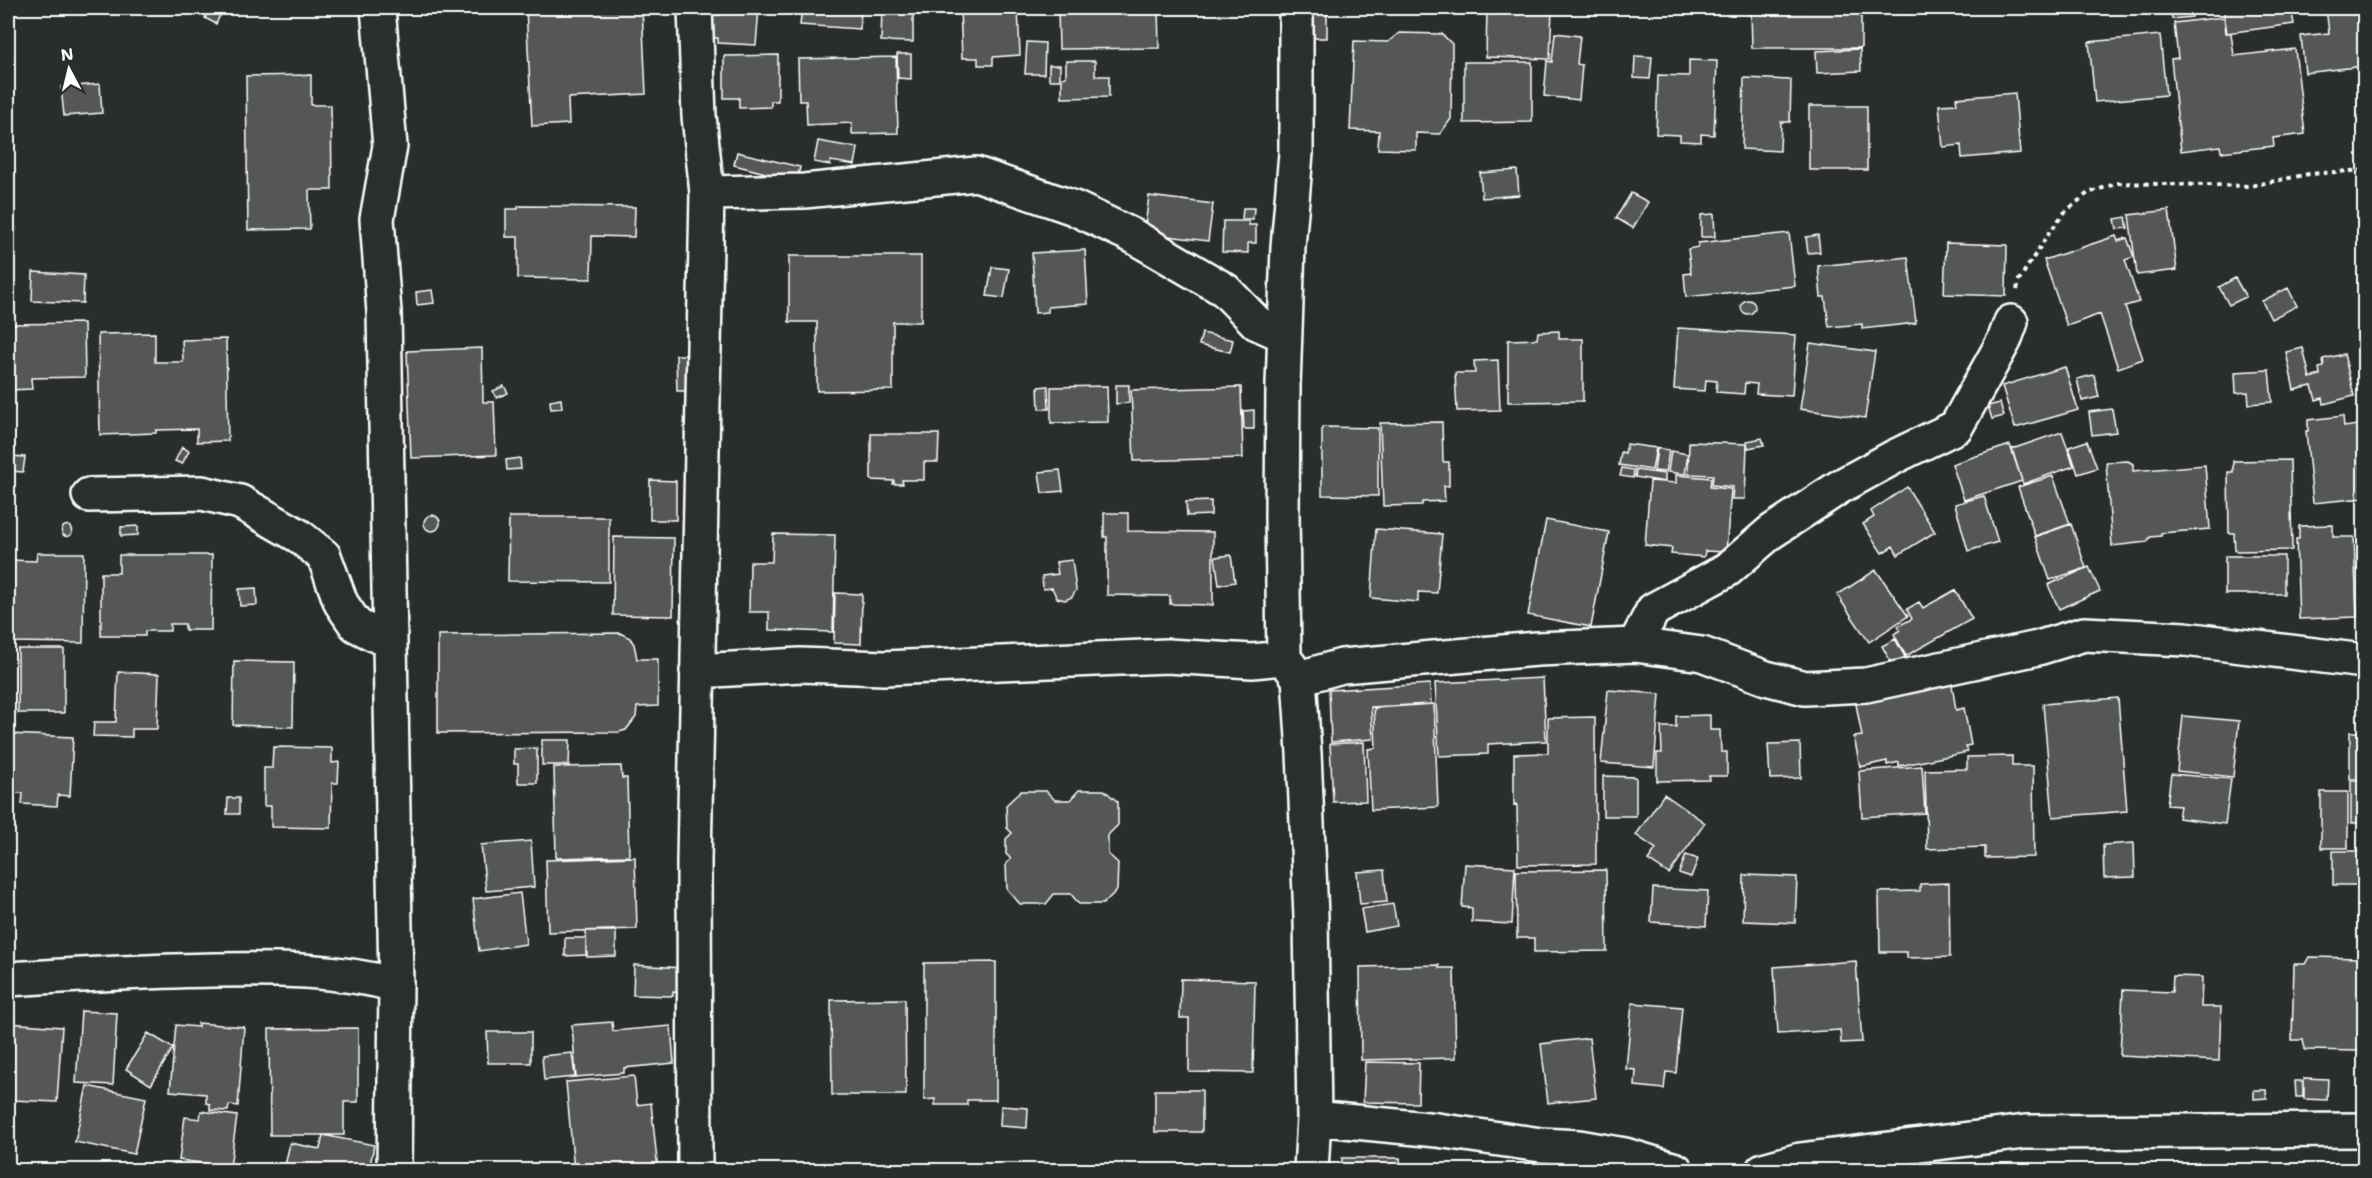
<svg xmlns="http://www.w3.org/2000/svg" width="2372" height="1178" font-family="'Shantell Sans',sans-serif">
<rect width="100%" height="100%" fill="#2a2d2e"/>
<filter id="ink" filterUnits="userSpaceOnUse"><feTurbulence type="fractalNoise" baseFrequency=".0167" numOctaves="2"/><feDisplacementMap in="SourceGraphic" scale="12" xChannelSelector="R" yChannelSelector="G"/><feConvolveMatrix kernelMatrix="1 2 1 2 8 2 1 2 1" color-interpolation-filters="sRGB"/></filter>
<g filter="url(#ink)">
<path fill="#555758" stroke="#fff" stroke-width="1.5" d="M210,8l12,3 -6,13 -11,-6z
M526,8h116l4,86 -78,4 1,26 -37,2z
M721,8h38l-3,37 -38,-2v-5h-11l2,-24 11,1z
M802,8h59l-1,21 -60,-4z
M882,8h31v34l-32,-1z
M960,8h58l2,47 -27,2v8h-15v-7h-16z
M1058,8h100l1,40 -100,1z
M1487,8h65l-2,51 -64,-2z
M1827,8h34v40h-109l-1,-36 76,-1z
M1897,8h25v6h-25z
M2171,8h20l1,9 -20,2z
M2223,8h68l3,16 -67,9z
M2326,8h38v58l-59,7 -4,-37 28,-3z
M1314,10l13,1v27h-13z
M2224,17l2,16h5l3,23 61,-7 10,85 -32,4 1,8 -53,6 -1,-6 -39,5 -10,-92 7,-1 -4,-35z
M1399,33l43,1 10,10 -1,75 -11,15 -24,-1v17l-38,-1 1,-18 -29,-1 4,-89 34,1z
M1555,33l25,3 -3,28 5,1 -3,35 -35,-4 3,-35 5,1z
M2160,35l6,60 -71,7 -6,-60z
M1027,42l18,1 -1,31h-19z
M1860,49l1,22 -44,2 -1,-22z
M897,54h14v25l-13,-1z
M778,55v46h-7v6l-32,1v-10h-15v-42z
M1635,56l17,1 -2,22 -16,-1z
M896,57l2,76 -46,1v-11l-45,2 -1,-24h-7l-1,-42z
M1689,60l28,1 -3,74 -13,-1v8l-21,-1v-6l-24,-1 2,-59 31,1z
M1066,61h29v15h14v21l-47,1v-20l4,-1z
M1464,62h68v60l-68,1z
M1049,65h11v15h-11z
M311,75v30h20l1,85h-23l1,39 -62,1 -2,-154z
M1744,78l47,2 -1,42h-9l-1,29 -38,-2z
M100,84l2,29 -38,3 -3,-29z
M2015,93l5,60 -58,5 -1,-13 -18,2 -4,-42 18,-1 -1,-6z
M1809,106h58v64h-58z
M818,141l40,7 -3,17 -24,-4 -1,4 -16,-3z
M737,152l63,15 -3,14 -63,-16z
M1517,170l2,25 -37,3 -2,-25z
M1631,193l17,9 -15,26 -17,-10z
M1149,196l64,8 -5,37 -64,-8z
M518,206l117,1 -1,30 -42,-1 -1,43 -73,-1v-41h-12v-28h12z
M1243,208h11l-1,11h-11z
M2169,210l8,60 -40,5 -8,-60z
M1714,214l1,23h-14v-22z
M2126,217l2,11 -11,1 -2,-10z
M1223,221h26v4h7v18h-8v10l-26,-1z
M8,226l8,3 -8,22z
M1789,233l6,53 -109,11 -2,-23 7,-1 -3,-24 10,-2v-4z
M1818,235l2,17 -12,1 -2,-16z
M2116,236l2,5 9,-3 7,19 -9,3 14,42 -14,4 18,53 -25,9 -18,-54 -33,12 -23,-66z
M1946,243l61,2 -1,51 -62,-2z
M1085,250l3,54 -40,3v5l-13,1 -3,-60z
M789,256h132v66h-28v68l-76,1v-69h-28z
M1908,257l8,66 -54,6v-5l-33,3 -4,-30h-4l-3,-31z
M992,267l17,2 -5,29 -17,-2z
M33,272l51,3 -1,28 -51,-2z
M2235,278l11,19 -17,8 -10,-18z
M2288,288l9,18 -26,13 -9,-18z
M432,290l2,13 -17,2 -1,-13z
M1741 307a7 7 0 1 1 14 0a7 7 0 1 1-14 0Z
M84,323l1,54 -54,1 1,11 -24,1v-66z
M1678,328l118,7 -4,61 -36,-2 1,-10 -12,-1 -1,11 -28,-2 1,-11 -11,-1 -1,11 -31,-2z
M1559,331v8h24v62l-75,1v-62l29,-1 1,-7z
M155,333v29h28l-1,-22 44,-1 2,102 -31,1v-13l-41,1v3l-56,2 -2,-101z
M1202,333l31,7 -3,12 -31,-7z
M1810,343l65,9 -10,66 -65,-9z
M482,348l1,54h11l2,53 -85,3 -4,-107z
M2303,348l7,30 10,-3 -1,-7 5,-1 -1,-8 21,-5 10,42 -30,8 -1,-6 -7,2 -4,-14 -18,4 -8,-38z
M676,355h15l1,36h-15z
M1498,360l2,50 -43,1 -2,-38h20l-1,-12z
M2065,367l13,43 -63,18 -13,-42z
M2269,370l3,32 -23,2 -1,-12 -12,1 -1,-21z
M2094,375l5,22 -17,4 -5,-22z
M1116,385h13v18l-13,1z
M504,386l4,7 -11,5 -4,-7z
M1048,386l1,23h-10l-1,-22z
M1107,386l1,36 -57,1v-36z
M1241,387l2,71 -109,3 -3,-71z
M561,399l1,9 -11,1 -1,-8z
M2000,403l4,13 -12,3 -4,-13z
M2112,409l4,23 -24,3 -3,-23z
M1254,410v19h-10l-1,-18z
M2343,416l1,11 14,-2 6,73 -51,5 -7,-72h2v-11z
M1442,422l1,40h6v24h-5l1,15 -23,1v3l-39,1 -3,-83z
M1322,427l56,1v68l-56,-1z
M2062,432l12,34 -51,18 -11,-35z
M871,434h68l-1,28h-14v18h-22l1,4h-10l1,-3 -23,-1z
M1762,438l2,7 -16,3 -1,-7z
M2087,441l10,27 -19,6 -9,-27z
M1689,442l58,2 -2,55h-13l1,-12 -21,-2 1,-10 -25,-1z
M1627,444l29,4 -4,22 -33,-5 2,-13 4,1z
M2010,445l12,36 -58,19 -12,-36z
M182,447l7,4 -7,13 -7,-3z
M1657,448l12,2 -3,22 -12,-1z
M1671,451l17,3 -3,20 -17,-2z
M11,456l14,1 -2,15 -13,-1z
M520,458l1,11 -14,1 -1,-10z
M2290,460l2,90 -57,1 -1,-18h-5l-1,-61h5v-11z
M2128,461l5,3v7l72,-6 5,64 -49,4v3l-11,1 -3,5 -35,4 -6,-84z
M1622,468l12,2 -1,8 -13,-2z
M1060,470l3,21 -21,2 -3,-21z
M1636,470l29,4v8l-30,-5z
M1676,475l35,3 -1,9 21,2 -5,63 -21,-1 -1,6 -33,-3 1,-6 -27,-3 5,-64 26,2z
M2053,476l17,48 -35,12 -17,-49z
M650,480l26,1v39h-26z
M1907,487l28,45 -37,23 -5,-9 -11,7 -19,-29 11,-7 -3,-6z
M1984,496l14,46 -30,9 -13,-47z
M1211,501v14l-24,1 -1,-14z
M1104,513h24v18l85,1v73l-43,-1v-8l-63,-1v-58h-3z
M424 523a8 8 0 1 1 16 0a8 8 0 1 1-16 0Z
M509,517h100v65l-101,-1z
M1546,520l63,12 -18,95 -63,-12z
M2071,524l15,44 -36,12 -15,-43z
M2333,525v12h21l3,80 -58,2 -3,-80h3v-13z
M61.5 531a5.5 5.5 0 1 1 11 0a5.5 5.5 0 1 1-11 0Z
M138,526v9l-17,1v-9z
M1376,529l66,5 -5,59 -19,-1v10l-47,-4z
M773,534l62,1 -2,97 -64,-2v-18h-20l1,-50h22z
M614,537l60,1 -1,78 -60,-1z
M37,553h47l-1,90 -75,-1v-82l28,1z
M119,555h93l-1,75h-26v-6h-15v7h-25v5h-44v-63h18z
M1231,555l4,27 -16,3 -4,-28z
M2225,556h59v38h-59z
M1072,560l4,30 -4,7 -7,3 -8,-2 -5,-10 -9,1 -1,-13 16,-2 -2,-12z
M2089,567l11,24 -41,18 -11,-24z
M1876,570l32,46 -39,26 -32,-47z
M256,588l1,17 -17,1 -1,-17z
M1955,590l17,29 -66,37 -12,-22 6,-4 -2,-4 14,-7 -5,-10 12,-7 4,6z
M835,593l27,1 -1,50 -27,-1z
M620,633l10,5 4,6 3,15h21v47l-21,1 -1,10 -10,13 -7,2 -181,1v-98z
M1895,639l10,18 -13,7 -10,-18z
M18,649h46v64h-46z
M234,661l60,1 -1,65 -60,-2z
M118,672l41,2 -2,55h-25v8l-39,-1 1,-14h22z
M1543,678l3,63 -58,3v10l-49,2 -4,-73z
M1430,684l1,20 -60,3 2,32 -42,3 -2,-52z
M1952,685l4,25 8,-2 7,37 -5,1 2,6 -69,14v-4l-12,3v-4l-27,6 -6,-30 8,-1 -6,-32z
M1608,690l52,4 -6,73 -53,-4z
M2118,698l9,113 -74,6 -10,-113z
M1434,704l4,103 -67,3 -3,-61 8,-1 -2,-40z
M1710,715v15h10l1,22h6v24h-18l1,4 -53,1v-28h5l-1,-26h15v-11z
M2183,716l56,5 -6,56 -56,-6z
M1595,717l1,147 -78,1 -1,-61 -3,1v-51l34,-1v-35z
M2350,732h14v47h-14z
M8,734l65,3 -3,59 -12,-1 -1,11 -35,-2 1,-11h-15z
M542,740h28l-1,25h-27z
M1364,742l2,59 -33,1 -3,-58z
M1800,743l1,35 -31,1 -2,-35z
M273,747l59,1v15l7,-1 -1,21h-6l-1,45 -60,-1v-21h-7v-38h8z
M537,748v35h-19v-19h-4v-15z
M2012,756v10h21l1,91 -49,1v-11l-58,2 -2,-79 42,-1v-12z
M621,766l1,12h5l2,78 -73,2 -2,-91z
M1922,766l3,47 -63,4 -3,-46z
M2171,774l60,5 -6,45 -47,-6 2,-12 -13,-1z
M1603,776l33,1v39h-33z
M2351,781h13v42h-13z
M1079,790h25l14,12v23l-10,10v19l10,9 -1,27 -14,14h-24l-8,-10h-17l-8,10h-26l-13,-15 -1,-25 5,-5 -5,-5v-15l6,-6 -5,-5 -1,-23 15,-14h25l9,9h15z
M2321,792h27v56h-27z
M1664,794l41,29 -36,51 -21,-14 8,-11 -20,-14z
M228,798h11v16h-12z
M531,841l3,46 -48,4 -5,-46z
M2134,843l1,34 -31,1 -1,-33z
M2333,851h31v34h-31z
M1686,855l12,4 -7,18 -12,-4z
M635,857l2,72 -89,3 -2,-72z
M1465,864l50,3 -3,57 -40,-2v-14l-10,-1z
M1384,870l3,32 -27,2 -3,-32z
M1606,870l1,81 -73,1v-14h-17l-1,-67z
M1744,875l53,2 -2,46 -52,-2z
M1949,883l1,74 -43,1v-6h-27l-1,-60 41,-1v-7z
M1653,888l55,3 -2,35 -55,-4z
M520,893l6,51 -47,7 -6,-52z
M1393,904l4,22 -32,6 -4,-23z
M586,931h30v25l-29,1z
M565,938h21v17l-21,1z
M2309,957l52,1 3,5 -1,83 -5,5 -53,-1 -2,-10h-11l2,-76h11z
M1856,961l6,81 -21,1 -1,-13 -62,4 -4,-67z
M996,962v138h-29v5h-32v-6l-11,1v-137z
M634,965l49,3 -1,25 -9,-1v4l-40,-1z
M1439,965v3h15l2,90 -95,2 -1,-93z
M2173,976l29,1 -1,30h20l-2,54 -99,-5 3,-66 49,2z
M1181,979l74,2 -2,92 -64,-1v-54h-9z
M905,999l1,96h-74l-1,-95z
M1632,1003l50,4 -6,66 -10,-1 -2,17 -29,-3 1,-16 -10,-1z
M81,1011l36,2 -4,72 -37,-2z
M612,1022l1,9 58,-5 3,37 -50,5v5l-48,4 -4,-52z
M8,1023l54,4 -5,75 -46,-2 -1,22h-2z
M198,1023l46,4 -6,79 -9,-1 -1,6 -18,-1v-6l-4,-1v-9l-36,-3 6,-66 22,2z
M358,1028v74h-14v33h-74l-1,-106z
M487,1032h44v31h-43z
M148,1033l25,15 -22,37 -25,-16z
M1589,1038l7,60 -48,5 -7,-59z
M572,1053l3,24 -31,3 -2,-24z
M1365,1062l54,1 -1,40 -55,-1z
M634,1076l3,29 14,-2 7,67h-84l-8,-88z
M2304,1078l24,1 -1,21 -23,-1z
M2295,1081h8v16h-7z
M87,1086l59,12 -12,56 -59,-12z
M1155,1090h47v42h-47z
M2254,1090h12l1,8 -13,1z
M1001,1106l27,2 -1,20 -27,-2z
M201,1111l36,5 -7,51 -51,-7 6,-43 15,2z
M323,1135l51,10 -4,21h-5l-1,4h-80l6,-27 30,6z
M1342,1158h58l1,12h-59z"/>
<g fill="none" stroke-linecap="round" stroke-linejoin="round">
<defs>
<path id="minor" d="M378,8l12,138 -13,73 7,93 6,330 6,343 -2,185
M695,8l4,108 8,77 -13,669 1,308
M1296,8v145l-8,94 -5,138 -1,129 2,144 15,20 5,75 7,164 3,201 -3,52
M707,193l97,-2 172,-17 98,34 59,28 92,54 32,33 27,12
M89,495l113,-2 38,9 59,34 25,20 17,47 15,22 34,17
M1635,645l18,-35 74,-40 44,-38 70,-46 55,-30 60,-29 48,-86 7,-19
M697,671l103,-6 84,3 283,-12 85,5 32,-3
M1299,678l43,-12 195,-17 98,-4 67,9 64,24 39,10 61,-3 172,-37 46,-14 101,5 179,22
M8,979c68,-4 137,-8 206,-9 61,-1 123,-1 182,15
M1314,1118l123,12 104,15 38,2 46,8 51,15
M1763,1170l37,-10 225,-28 339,-2"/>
</defs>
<use href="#minor" stroke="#fff" stroke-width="38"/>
<path stroke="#fff" stroke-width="4" stroke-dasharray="4.5 4.5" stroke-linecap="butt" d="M2017,290l2,-10 28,-44 17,-23 24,-20 30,-10 132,3 59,-12 55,-4"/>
<use href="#minor" stroke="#2a2d2e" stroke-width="33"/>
</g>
</g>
<rect width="2372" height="1178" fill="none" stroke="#2a2d2e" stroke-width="30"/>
<rect x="15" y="15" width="2342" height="1148" fill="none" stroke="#fff" stroke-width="2" filter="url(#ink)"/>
<g transform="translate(69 69) rotate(353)" stroke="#2a2d2e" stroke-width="4.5" paint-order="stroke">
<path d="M0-4.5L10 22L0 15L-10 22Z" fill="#ffffff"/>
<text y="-9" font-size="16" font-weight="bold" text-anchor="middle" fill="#ffffff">N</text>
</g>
</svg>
